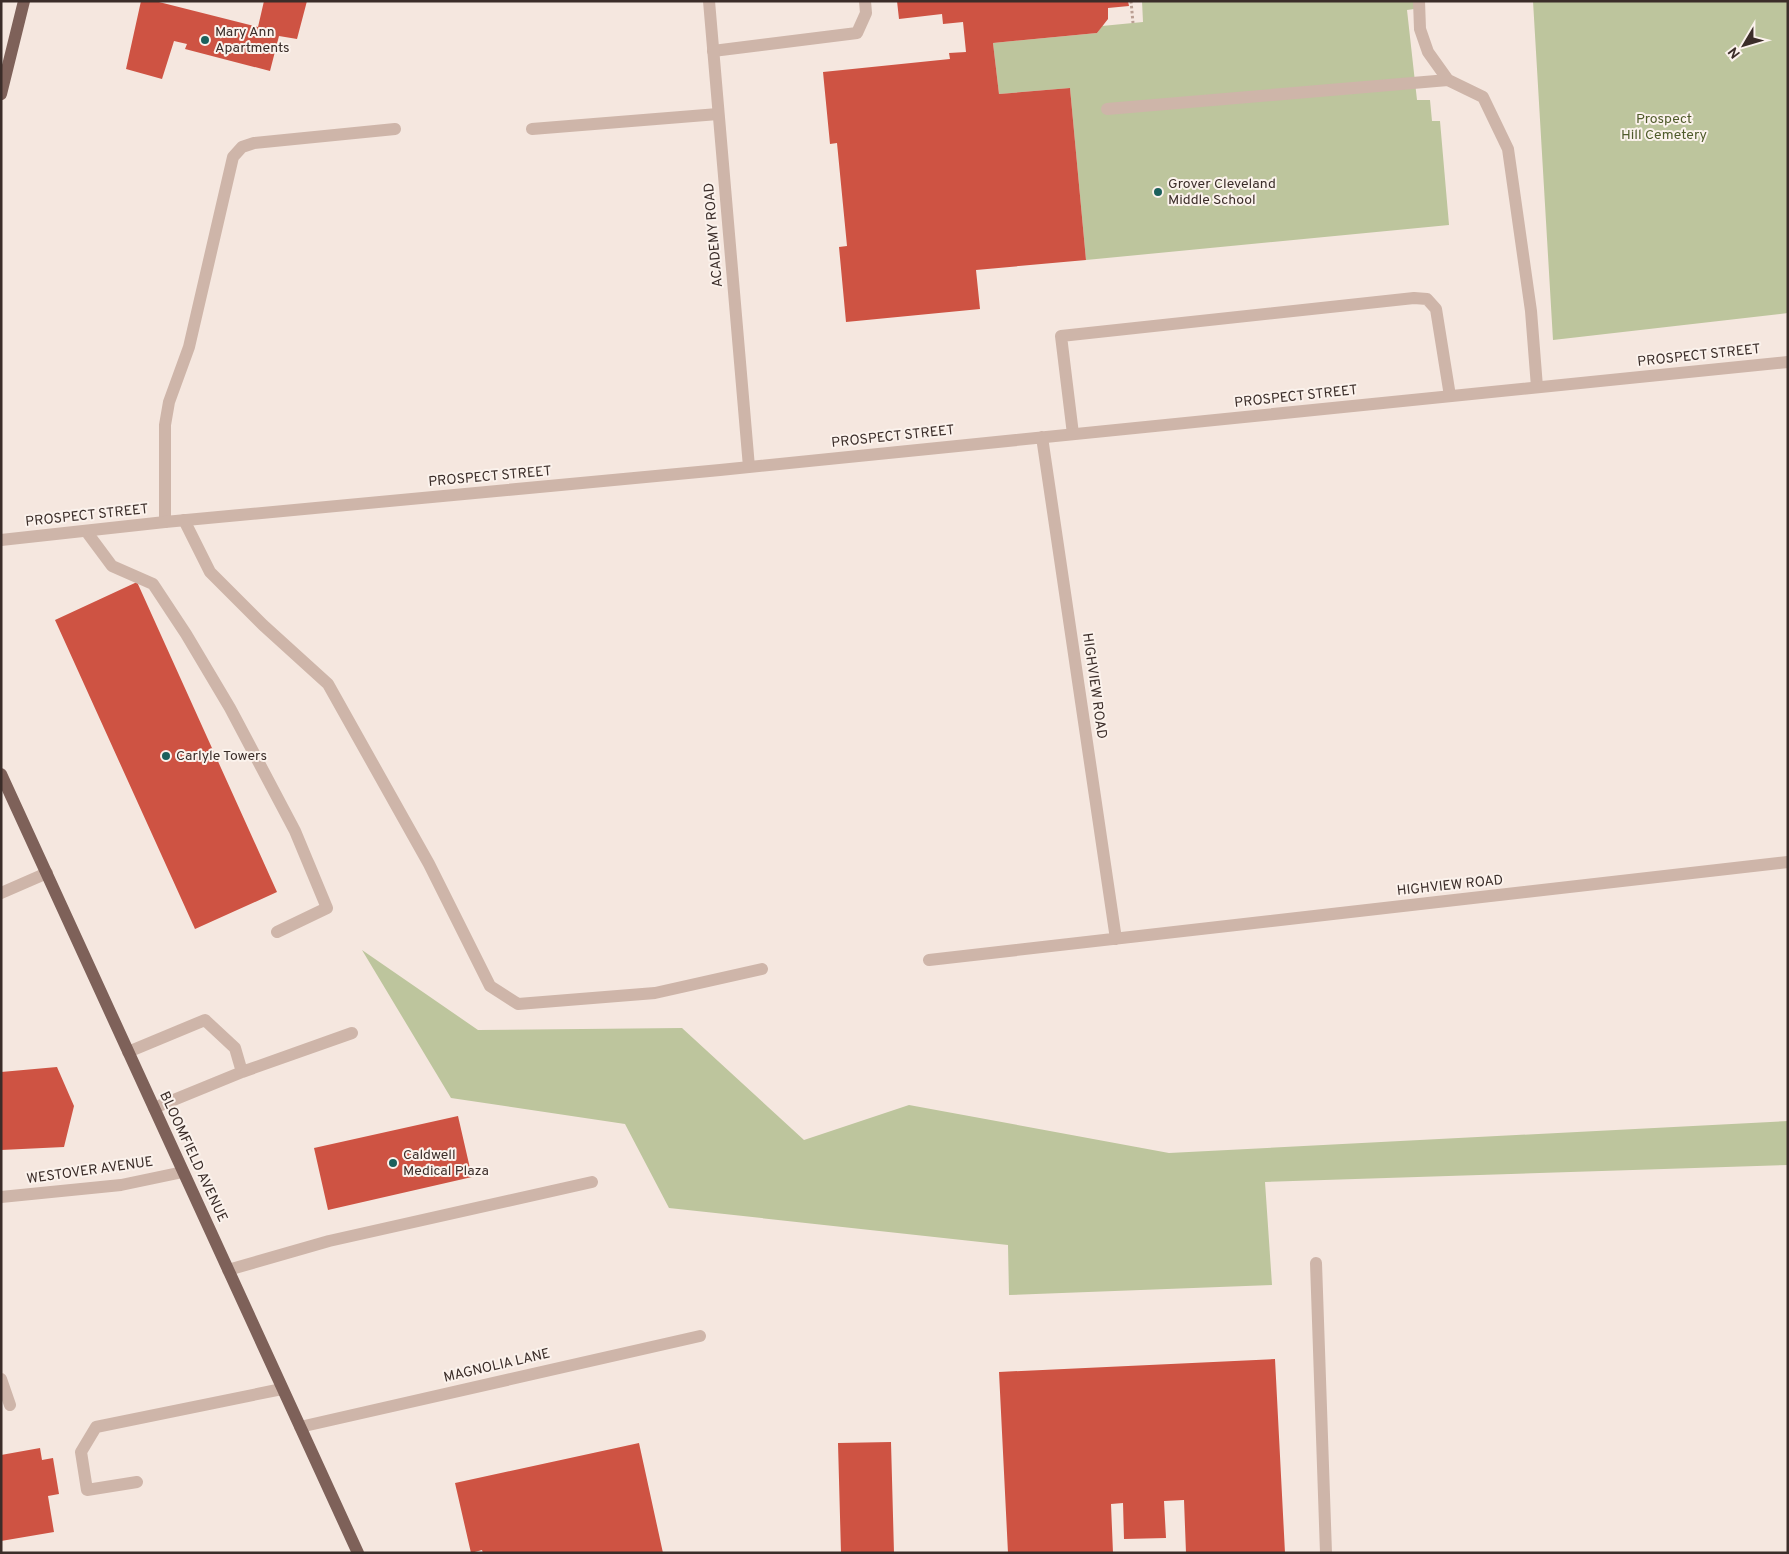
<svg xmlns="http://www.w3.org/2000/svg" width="1789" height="1554" font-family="Overpass,sans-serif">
<rect width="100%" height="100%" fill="#f5e7df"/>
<path fill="#bdc59d" d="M1142,1h272v8l-7,1 10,90h13l2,21h8l9,104 -363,35 -16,-172 -71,6 -6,-51 104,-10 5,-7 41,-4z
M1533,1h255v312l-235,27z
M362,950l116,80 204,-2 122,112 105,-35 260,48 619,-32v44l-523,17 7,103 -263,10 -1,-50 -339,-37 -44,-84 -174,-26z"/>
<path fill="#ce5343" d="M141,1h14l103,26 6,-26h43l-10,38 -18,-3 -9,35 -85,-22 2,-5 -13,-3 -12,38 -36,-10z
M897,1h231l1,5 -21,2v11l-11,14 -104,10 6,51 71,-6 16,172 -110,10 4,39 -134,13 -7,-75 8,-1 -10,-103 -7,1 -7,-72 127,-13 -1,-6 17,-1 -3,-30 -20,2 -1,-10 -43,5z
M137,582l140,310 -82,37 -140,-309z
M57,1067l17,39 -10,41 -63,3v-78z
M458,1116l14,61 -144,33 -14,-62z
M1275,1359l10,194h-99l-2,-53 -20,1 2,37 -42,1 -1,-36 -12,1 2,49h-105l-9,-181z
M891,1442l3,111h-53l-3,-110z
M639,1443l24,110h-180l-1,-3 -11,3 -16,-70z
M40,1448l2,12 11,-2 6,36 -11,2 6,36 -53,9v-86z"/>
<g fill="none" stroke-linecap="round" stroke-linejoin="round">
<path stroke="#ba9f93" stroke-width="3" stroke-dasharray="2.5 2.5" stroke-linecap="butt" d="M1131,1l2,22"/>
<path stroke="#ceb5a9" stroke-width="12" d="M1419,1l1,28 8,23 20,28 35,17 25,52 23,162 6,76
M713,51l144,-18 9,-20 -1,-12
M1107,109l341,-29
M532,129l186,-15
M1073,434l-12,-98 353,-38 13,1 9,10 14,87
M184,520l26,52 53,53 65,59 101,180 61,122 28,18 137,-11 107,-24
M165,522v-97l4,-23 20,-55 44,-190 9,-10 12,-4 141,-14
M86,531l26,35 41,18 33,50 44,74 65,123 32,77 -50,24
M1,893l46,-20
M128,1052l77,-32 30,28 7,24
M154,1108l88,-36 110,-39
M228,1270l101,-29 263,-59
M1,1379l9,26
M137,1482l-50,8 -6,-38 15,-25 186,-38"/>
<path stroke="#ceb5a9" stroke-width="12" d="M709,1l40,466
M1042,437l74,502
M1,540l164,-18 555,-52 1068,-108
M929,960l859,-98
M1,1197l120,-12 62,-13
M1316,1263l10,290
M300,1427l400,-91"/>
<path stroke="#7e6159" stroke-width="12" d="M1,94l23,-93
M1,774l357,779"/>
</g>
<g fill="#1b605c" stroke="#fbf2ec" stroke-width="2">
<circle cx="205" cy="40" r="5"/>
<circle cx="1158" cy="192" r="5"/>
<circle cx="166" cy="756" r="5"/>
<circle cx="393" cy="1163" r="5"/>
</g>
<g text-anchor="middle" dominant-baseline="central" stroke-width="4" stroke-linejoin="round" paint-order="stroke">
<g font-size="14" fill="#3b2d29" stroke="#fbf2ec" text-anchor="start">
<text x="215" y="32">Mary Ann<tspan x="215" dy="16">Apartments</tspan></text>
<text x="1168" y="184">Grover Cleveland<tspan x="1168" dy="16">Middle School</tspan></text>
<text x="176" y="756">Carlyle Towers</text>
<text x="403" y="1155">Caldwell<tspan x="403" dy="16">Medical Plaza</tspan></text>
</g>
<g font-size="14" fill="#4f5b2b" stroke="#fbf2ec">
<text x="1664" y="119">Prospect<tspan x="1664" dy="16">Hill Cemetery</tspan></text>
</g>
<g font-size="14" fill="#3b2d29" stroke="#fbf2ec">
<text transform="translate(714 235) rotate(-95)">ACADEMY ROAD</text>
<text transform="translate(1699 356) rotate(-6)">PROSPECT STREET</text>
<text transform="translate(1296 397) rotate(-6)">PROSPECT STREET</text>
<text transform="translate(893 437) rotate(-6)">PROSPECT STREET</text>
<text transform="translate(490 477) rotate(-5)">PROSPECT STREET</text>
<text transform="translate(87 516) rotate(-6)">PROSPECT STREET</text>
<text transform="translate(1094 686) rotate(82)">HIGHVIEW ROAD</text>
<text transform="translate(1450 886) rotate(-6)">HIGHVIEW ROAD</text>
<text transform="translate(193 1157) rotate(65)">BLOOMFIELD AVENUE</text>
<text transform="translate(90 1171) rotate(-8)">WESTOVER AVENUE</text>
<text transform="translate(497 1366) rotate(-13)">MAGNOLIA LANE</text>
</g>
</g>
<rect width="1789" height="1554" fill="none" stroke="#3b2d29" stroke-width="5"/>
<g transform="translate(1744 45) rotate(232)" stroke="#fbf2ec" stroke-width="4" paint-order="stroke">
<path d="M0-4L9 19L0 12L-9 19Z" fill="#3b2d29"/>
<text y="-8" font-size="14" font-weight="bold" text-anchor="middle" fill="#3b2d29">N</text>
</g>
</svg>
